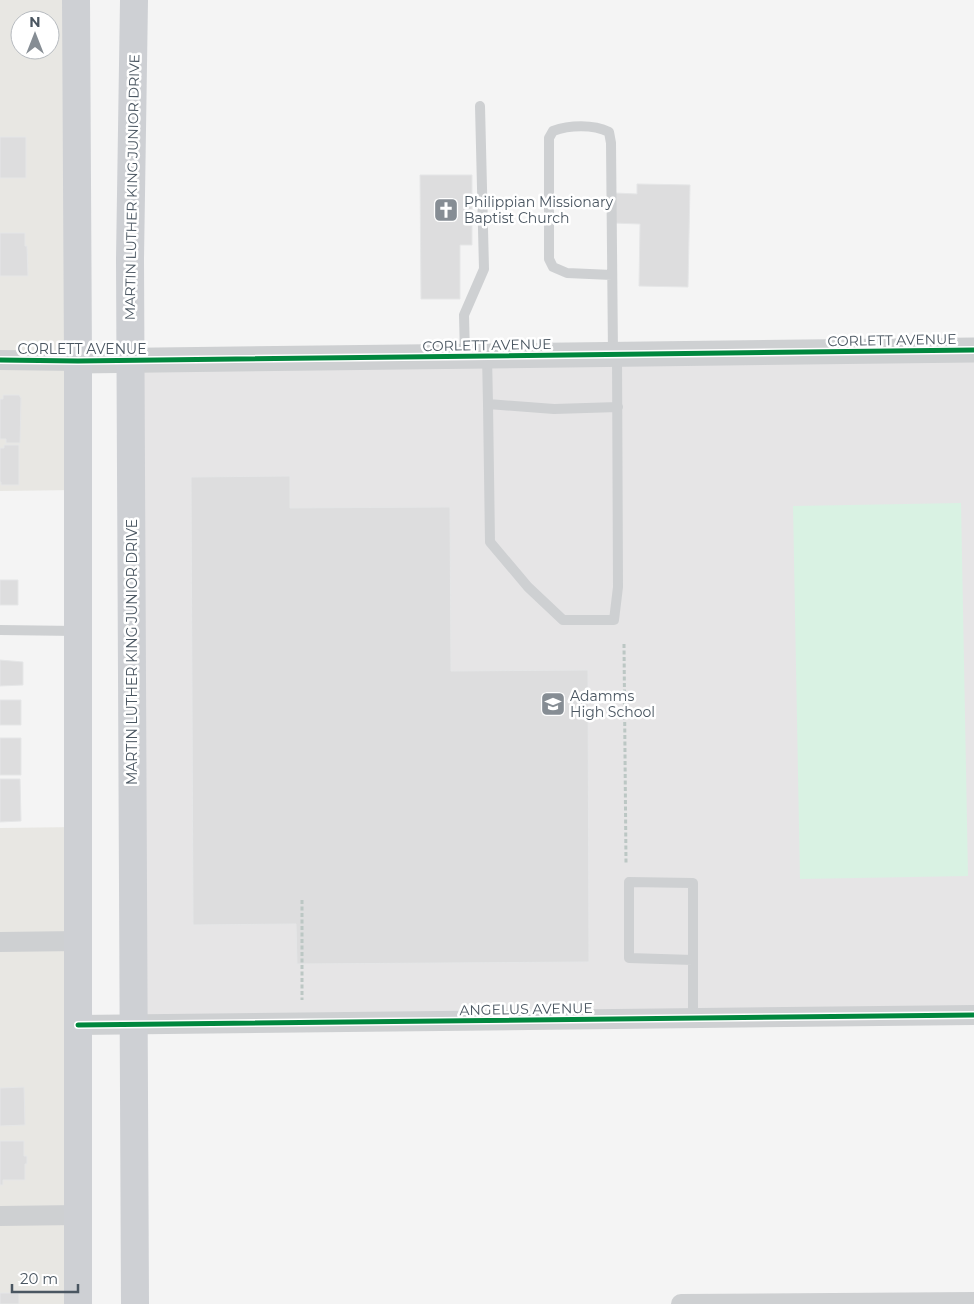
<svg xmlns="http://www.w3.org/2000/svg" width="974" height="1304" font-family="Montserrat,sans-serif">
<rect width="100%" height="100%" fill="#f4f4f4"/>
<path fill="#e8e7e3" fill-rule="evenodd" d="M0,0h76l2,490 -78,1zM20,20h30v30h-30z
M78,827v477h-78v-476z"/>
<path fill="#e6e5e6" d="M974,350v665l-840,9 -3,-664z"/>
<path fill="#d9f2e3" d="M961,503l7,373 -168,3 -7,-373z"/>
<path fill="#ddddde" stroke="#e5e6e7" d="M0,137h26v41h-26z
M420,175h52v70h-12v54h-39z
M637,184l53,1 -2,102 -49,-1 1,-62 -26,-1v-30l23,1z
M0,233h25v13h2l1,30h-28z
M3,395h16l2,3 -1,45h-14v-4h-6v-40h3z
M4,445h15v40h-18v-3h-1v-34h4z
M290,476v32l160,-1 1,164 137,-1 1,292 -292,2 -1,-40 -103,1 -2,-448z
M0,580h18v25h-18z
M0,660l23,2v23l-23,1z
M0,700h21v25h-21z
M0,738h21v37h-21z
M0,779h20l1,42 -21,1z
M24,1087l1,38 -25,1v-38z
M0,1141h24v15h3v8h-2v16h-22v5h-3z
M0,1293h19v11h-19z"/>
<g fill="none" stroke-linecap="round" stroke-linejoin="round">
<path stroke="#bcc7c4" stroke-width="3" stroke-dasharray="4 2.5" stroke-linecap="butt" d="M624,644l2,219
M302,900v100"/>
<path stroke="#ced0d2" stroke-width="10" d="M612,275l-45,-2 -14,-6 -4,-8v-121l4,-7c16,-6 40,-7 56,1l2,11 2,211
M465,356l-1,-41 20,-46 -4,-163
M487,356l1,48 66,5 64,-2
M488,404l2,138 38,45 35,33h51l4,-33 -1,-233
M0,630l77,1
M693,960l-64,-2v-76l64,1v135"/>
<path stroke="#ced0d2" stroke-width="20" d="M0,360l78,1
M0,942l78,-1
M78,1025l896,-10
M0,1216l78,-1
M681,1304l293,-2"/>
<path stroke="#ced0d2" stroke-width="25" d="M78,361l896,-11"/>
<path stroke="#ced0d4" stroke-width="28" d="M76,0l2,361v943
M134,0l-4,259 5,1045"/>
<defs>
<path id="cycleway" d="M0,360l78,1 896,-11
M78,1025l896,-10"/>
</defs>
<use href="#cycleway" stroke="#fff" stroke-width="8"/>
<use href="#cycleway" stroke="#00873e" stroke-width="5"/>
</g>
<defs>
<symbol id="church-square" viewBox="-11 -11 22 22"><rect x="-9" y="-9" width="18" height="18" rx="4" fill="#868d94" stroke="#fff"/><path d="M-1.2-6h2.4v3.5h3.3v2.4h-3.3V6h-2.4V-.1h-3.3v-2.4h3.3Z" fill="#fff"/></symbol>
<symbol id="school-square" viewBox="-11 -11 22 22"><rect x="-9" y="-9" width="18" height="18" rx="4" fill="#868d94" stroke="#fff"/><path d="M0-5L7-2L0 1L-7-2ZM-4 1L0 2.5L4 1V4Q0 6-4 4Z" fill="#fff"/></symbol>
</defs>
<g fill-rule="evenodd">
<use href="#church-square" x="432" y="196" width="28" height="28"/>
<use href="#school-square" x="539" y="690" width="28" height="28"/>
</g>
<g text-anchor="middle" dominant-baseline="central" stroke-width="5" stroke-linejoin="round" paint-order="stroke">
<g font-size="14" fill="#4a5661" stroke="#fff">
<text transform="translate(132 187) rotate(-89)">MARTIN LUTHER KING JUNIOR DRIVE</text>
<text transform="translate(892 340) rotate(-1)">CORLETT AVENUE</text>
<text transform="translate(487 345) rotate(-1)">CORLETT AVENUE</text>
<text x="82" y="349">CORLETT AVENUE</text>
<text transform="translate(132 652) rotate(-90)">MARTIN LUTHER KING JUNIOR DRIVE</text>
<text transform="translate(526 1009) rotate(-1)">ANGELUS AVENUE</text>
</g>
<g font-size="14" fill="#4a5661" stroke="#fff" text-anchor="start">
<text x="464" y="202">Philippian Missionary<tspan x="464" dy="16">Baptist Church</tspan></text>
<text x="570" y="696">Adamms<tspan x="570" dy="16">High School</tspan></text>
</g>
</g>
<g transform="translate(35 35)"><circle r="24" fill="#ffffff" stroke="#b7bbc0"/>
<path d="M0-4L9 19L0 12L-9 19Z" fill="#868d94"/>
<text y="-8" font-size="14" font-weight="bold" text-anchor="middle" fill="#4a5661">N</text>
</g>
<path d="M12 1284v8h66v-8" fill="none" stroke="#4a5661" stroke-width="2.5"/>
<text x="20" y="1284" font-size="15" fill="#4a5661" stroke="#ffffff" stroke-width="4" paint-order="stroke">20 m</text>
</svg>
